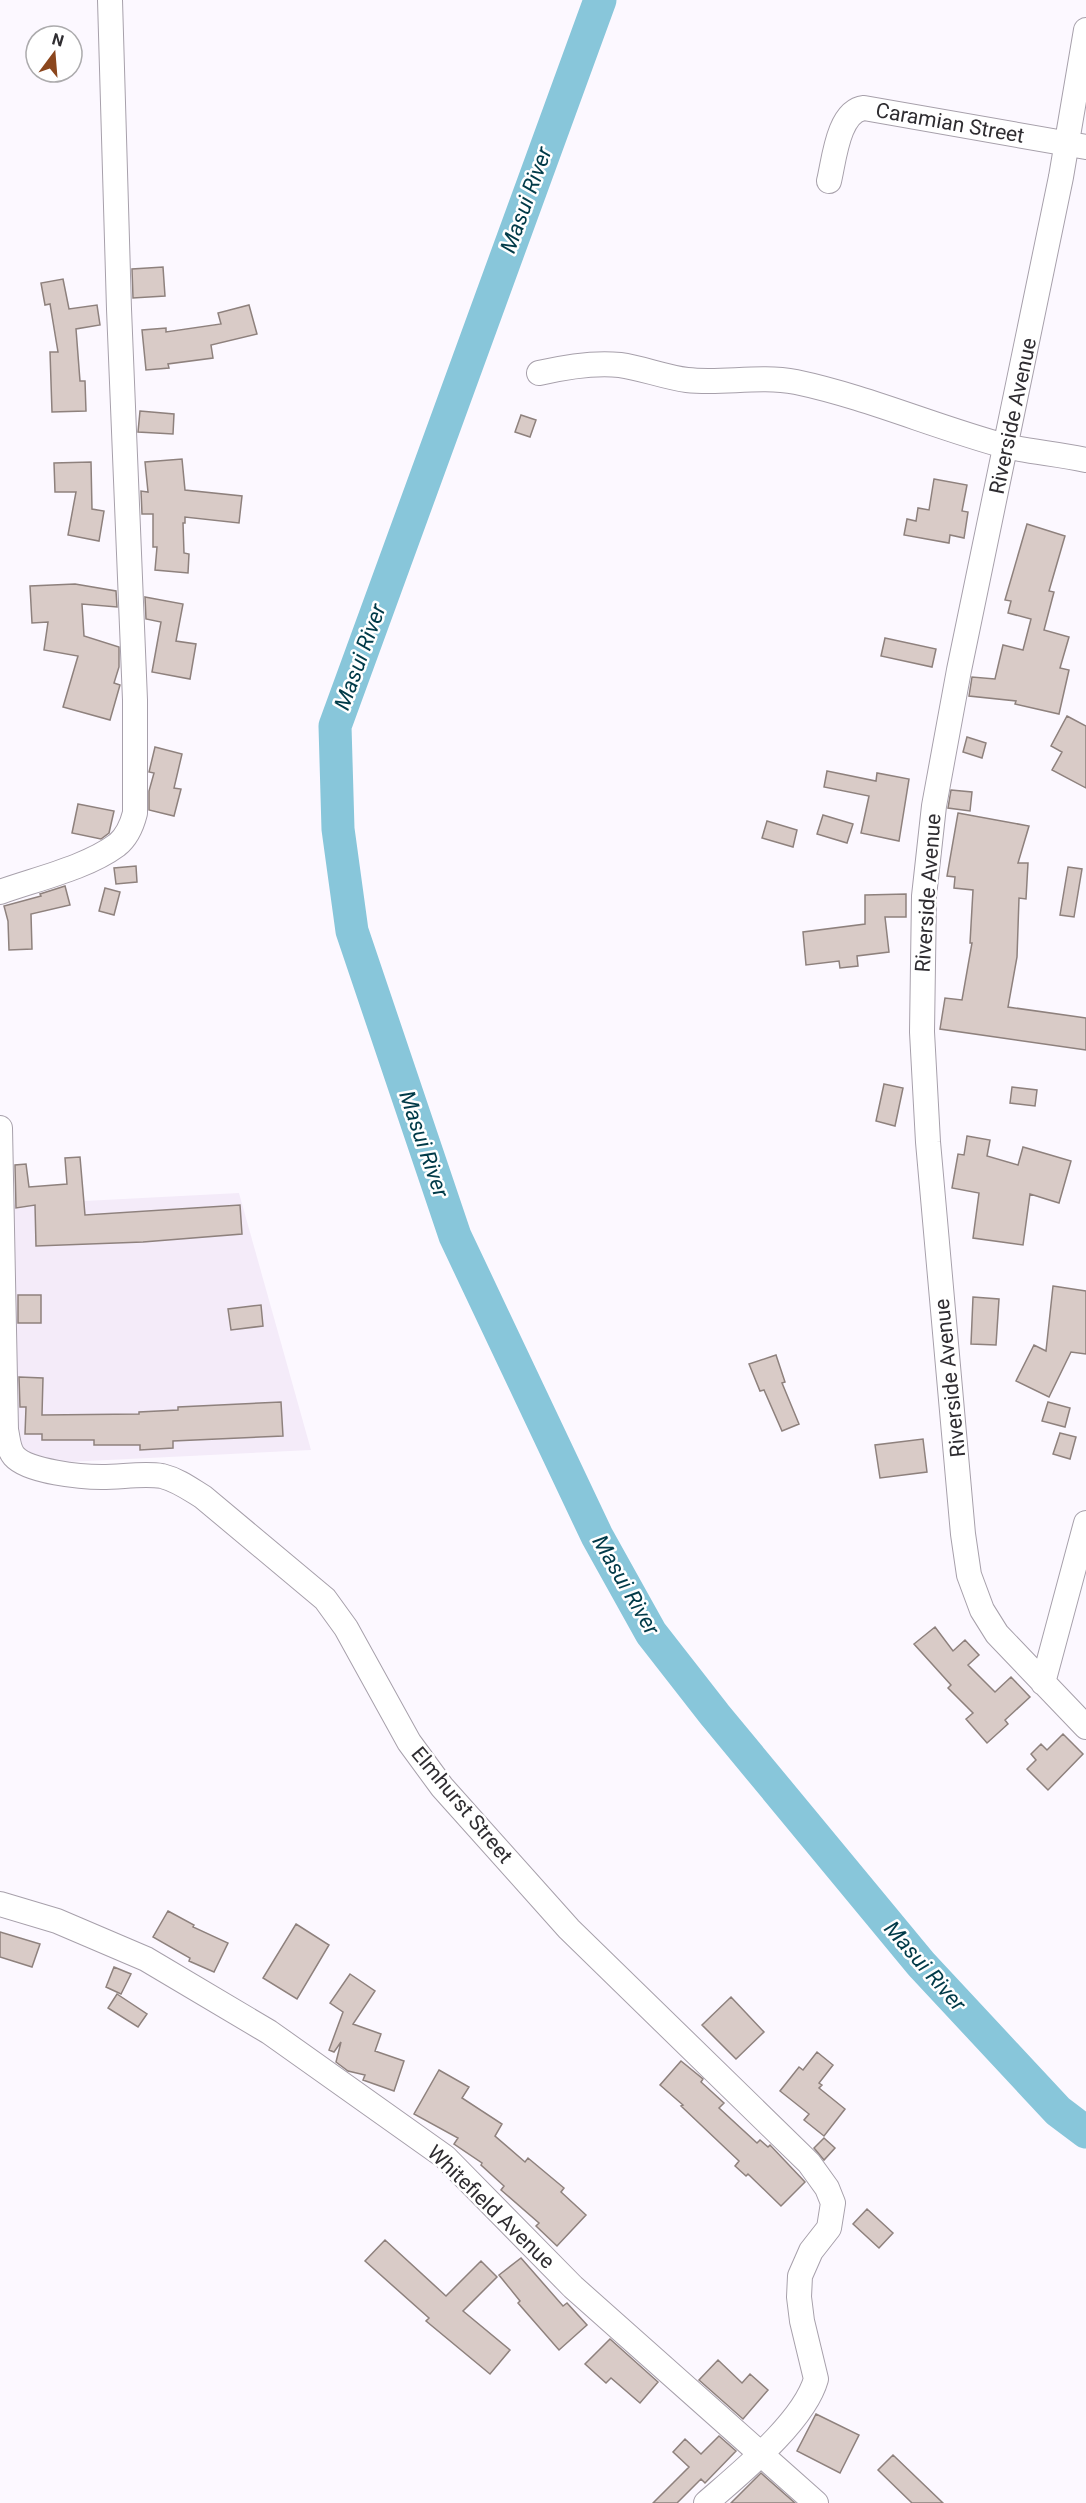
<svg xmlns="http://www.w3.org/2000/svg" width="1086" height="2503" font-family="Roboto,sans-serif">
<rect width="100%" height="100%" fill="#fcf8ff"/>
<path fill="#f4ebf9" d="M239,1193l72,257 -305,15 1,-260z"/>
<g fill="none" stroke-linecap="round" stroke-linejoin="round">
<path stroke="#88c6da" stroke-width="33" d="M600,0l-265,726 3,103 14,102 103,305 142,300 54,97 64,82 206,249 137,147 28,21"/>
</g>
<path fill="#d9cbc7" stroke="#8e817d" stroke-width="1.5" d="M163,267l2,29 -32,2 -1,-29z
M63,279l6,30 28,-4 3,20 -24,4 4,52h5l1,30 -34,1 -2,-60h8l-8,-48 -5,1 -4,-22z
M249,305l8,29 -46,11 2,13 -45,6 1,4 -23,2 -4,-40 24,-2v4l55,-8 -3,-11z
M140,411l34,3 -1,20 -35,-2z
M521,415l15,5 -6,17 -15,-5z
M182,459l3,31 57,6 -3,27 -54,-6v6h-2l1,30 5,1 -1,19 -33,-3 2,-23h-4v-33h-11l-1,-23 7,1 -3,-30z
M91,462l1,47 12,2 -5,30 -31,-6 8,-43h-21l-1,-29z
M934,479l33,6 -5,26 6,1 -4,26 -14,-3 -1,8 -45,-8 3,-16 9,2 2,-13 11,2z
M1027,524l38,12 -16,55 5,1 -10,38 25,7 -9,31 9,2 -10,44 -44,-10 1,-3 -47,-5 3,-19 23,2 8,-34 20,5 8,-31 -23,-6 3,-12 -6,-1z
M75,584l41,7 1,16 -35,-3 2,32 35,11v20l-5,16 6,2 -10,35 -47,-13 15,-51 -34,-6 4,-28 -16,1 -2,-37z
M145,597l38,7 -7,37 20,3 -6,35 -38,-7 9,-50 -15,-3z
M885,638l51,11 -4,18 -51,-11z
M1067,716l19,10v62l-34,-18 10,-18 -11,-6z
M967,737l19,6 -4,15 -19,-6z
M155,747l27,7 -8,34 7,1 -7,27 -25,-6v-19l5,-18 -5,-1z
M827,771l49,10 1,-8 32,6 -10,62 -38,-8 8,-37 -45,-9z
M951,790l21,2 -2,19 -22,-3z
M78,804l36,7 -5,22 -8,6 -29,-6z
M958,813l71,13 -11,37h10l-2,36 -7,-1 -2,59 -9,50 78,11v32l-146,-21 5,-31 17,2 10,-57h-2l3,-53 -19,-2 1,-11 -8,-1z
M823,815l30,9 -6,19 -30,-9z
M767,821l30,9 -4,17 -31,-9z
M136,866l1,16 -21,2 -2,-16z
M1068,867l14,2 -8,48 -14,-2z
M65,886l5,19 -39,9 1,35 -23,1 -1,-29 -4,-15 37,-10 -1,-2z
M105,888l15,4 -6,23 -15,-4z
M906,894v23h-21l4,35 -32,4 1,10 -18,2 -1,-7 -33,4 -3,-33 62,-8v-29z
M884,1084l19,4 -8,38 -19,-5z
M1012,1087l25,3 -2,16 -25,-3z
M967,1136l23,4 -3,16 31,9 5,-18 48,14 -12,42 -29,-9 -7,51 -50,-7 6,-45 -27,-5 6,-34 6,1z
M80,1157l5,58 155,-10 2,29 -99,8 -107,4 -1,-41 -19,3 -1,-43 11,-1 3,23 38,-3 -2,-26z
M1053,1286l33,5v63l-15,-2 -22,45 -33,-16 18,-36 12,6z
M18,1295h23v28h-23z
M973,1297l26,2 -3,46 -25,-1z
M261,1305l2,21 -32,4 -3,-21z
M776,1355l9,27 -3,1 17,41 -17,7 -18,-41 -4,1 -11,-27z
M19,1377l24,1 -1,37 97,-1v-2l39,-2v-3l103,-5 2,34 -110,5v7l-33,2v-5h-46v-5h-52v-6h-17l1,-27h-6z
M1048,1402l22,6 -5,19 -23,-6z
M1060,1433l16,4 -6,22 -17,-5z
M923,1439l4,33 -47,6 -5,-33z
M935,1627l18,24 12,-11 14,15 -11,10 27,27 16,-15 19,20 -25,23 3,4 -21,19 -21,-24 7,-6 -25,-25 3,-3 -37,-41z
M1063,1734l20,20 -35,36 -21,-21 9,-9 -5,-6 10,-10 6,6z
M168,1911l26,14 -1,2 35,16 -14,29 -25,-11 1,-3 -37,-21z
M296,1924l33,21 -32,54 -34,-21z
M0,1932l40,12 -8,23 -32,-10z
M114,1967l17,7 -10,20 -15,-7z
M350,1974l25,17 -22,33 28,10 -6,17 29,10 -10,30 -31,-11 2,-5 -17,-4 -12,-9 5,-20 -7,10 -5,-2 14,-38 -13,-9z
M117,1994l30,20 -9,13 -30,-19z
M731,1997l33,35 -28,27 -34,-34z
M817,2052l16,13 -14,18 3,2 -3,3 26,21 -21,27 -20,-16 5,-6 -29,-23 19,-24 4,3z
M681,2061l22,18 -2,3 23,21 -5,5 38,35 3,-3 8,7 2,-2 35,37 -24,24 -33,-32 -2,2 -11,-10 4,-5 -58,-55 2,-1 -23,-20z
M439,2070l30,17 -7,11 40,26 -7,12 30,26 3,-4 36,30 -3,4 25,23 -29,31 -21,-20 3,-3 -38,-33 3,-4 -23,-21 1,-2 -28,-19 4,-6 -44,-24z
M824,2138l11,10 -11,12 -10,-12z
M867,2209l26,24 -14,15 -26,-24z
M385,2240l61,56 35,-35 16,16 -34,34 47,39 -20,24 -64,-53 3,-3 -64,-57z
M521,2258l42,48 4,-3 20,22 -28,25 -41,-47 2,-2 -21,-26z
M610,2339l48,43 -18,21 -29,-25 -5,5 -21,-19z
M718,2360l24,23 8,-9 18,16 -25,29 -44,-39z
M816,2414l43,21 -19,38 -43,-22z
M719,2436l17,15 -31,32 -4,-4 -24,24h-24l36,-36 -16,-15 12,-13 16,15z
M893,2455l50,48h-31l-34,-33z
M761,2473l34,30h-64z"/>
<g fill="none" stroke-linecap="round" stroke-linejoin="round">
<defs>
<path id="minor" d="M1086,30l-25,147 -102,493 -25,136 -10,90 -2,136 6,110 35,392 6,41 13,35 15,24 89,93
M829,181c5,-20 9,-70 35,-73l222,39
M539,373c26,-6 54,-11 81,-8 22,3 44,12 67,15 36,4 72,-5 109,2 71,15 139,45 209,64 26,6 54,8 81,14
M0,892c36,-13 86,-24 117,-47 10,-8 15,-20 18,-32v-113l-16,-391 -9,-309
M0,1128l6,302c2,8 2,19 8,26 14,16 68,21 88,21 20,0 41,-4 60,-1 16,4 28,13 41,21l122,102 21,29 63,114 33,45 127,142 240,234 18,25 6,15 -4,25 -18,23 -11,25 -1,21 3,24 14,58c-12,43 -77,95 -110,124
M1043,1683l43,-160
M0,1904l57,17 89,38 123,73 176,125 128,130 243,216"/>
</defs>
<use href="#minor" stroke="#a7a0ab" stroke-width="26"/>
<use href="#minor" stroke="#fff" stroke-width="24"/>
</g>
<g text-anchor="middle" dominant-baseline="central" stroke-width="5" stroke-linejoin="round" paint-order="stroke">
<g font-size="21" fill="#2f2d31" stroke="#fff">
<text transform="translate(950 123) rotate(10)">Caramian Street</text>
<text transform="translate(1013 416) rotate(-78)">Riverside Avenue</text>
<text transform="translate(928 893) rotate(-86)">Riverside Avenue</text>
<text transform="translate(950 1378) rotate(-96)">Riverside Avenue</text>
<text transform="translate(462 1805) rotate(50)">Elmhurst Street</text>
<text transform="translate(491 2207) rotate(44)">Whitefield Avenue</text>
</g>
<g font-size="22" font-style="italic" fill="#003a48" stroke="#fff">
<text transform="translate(526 200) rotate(-70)">Masui River</text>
<text transform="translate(360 657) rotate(-70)">Masui River</text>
<text transform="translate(424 1144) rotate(71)">Masui River</text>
<text transform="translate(626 1585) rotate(60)">Masui River</text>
<text transform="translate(925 1966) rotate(49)">Masui River</text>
</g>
</g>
<g transform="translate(54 54) rotate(16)"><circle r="28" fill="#ffffff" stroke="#acabad" stroke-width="1.5"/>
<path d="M0-4.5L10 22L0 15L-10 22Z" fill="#8b461d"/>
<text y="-9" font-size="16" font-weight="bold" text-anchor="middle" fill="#2f2d31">N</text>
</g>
</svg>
